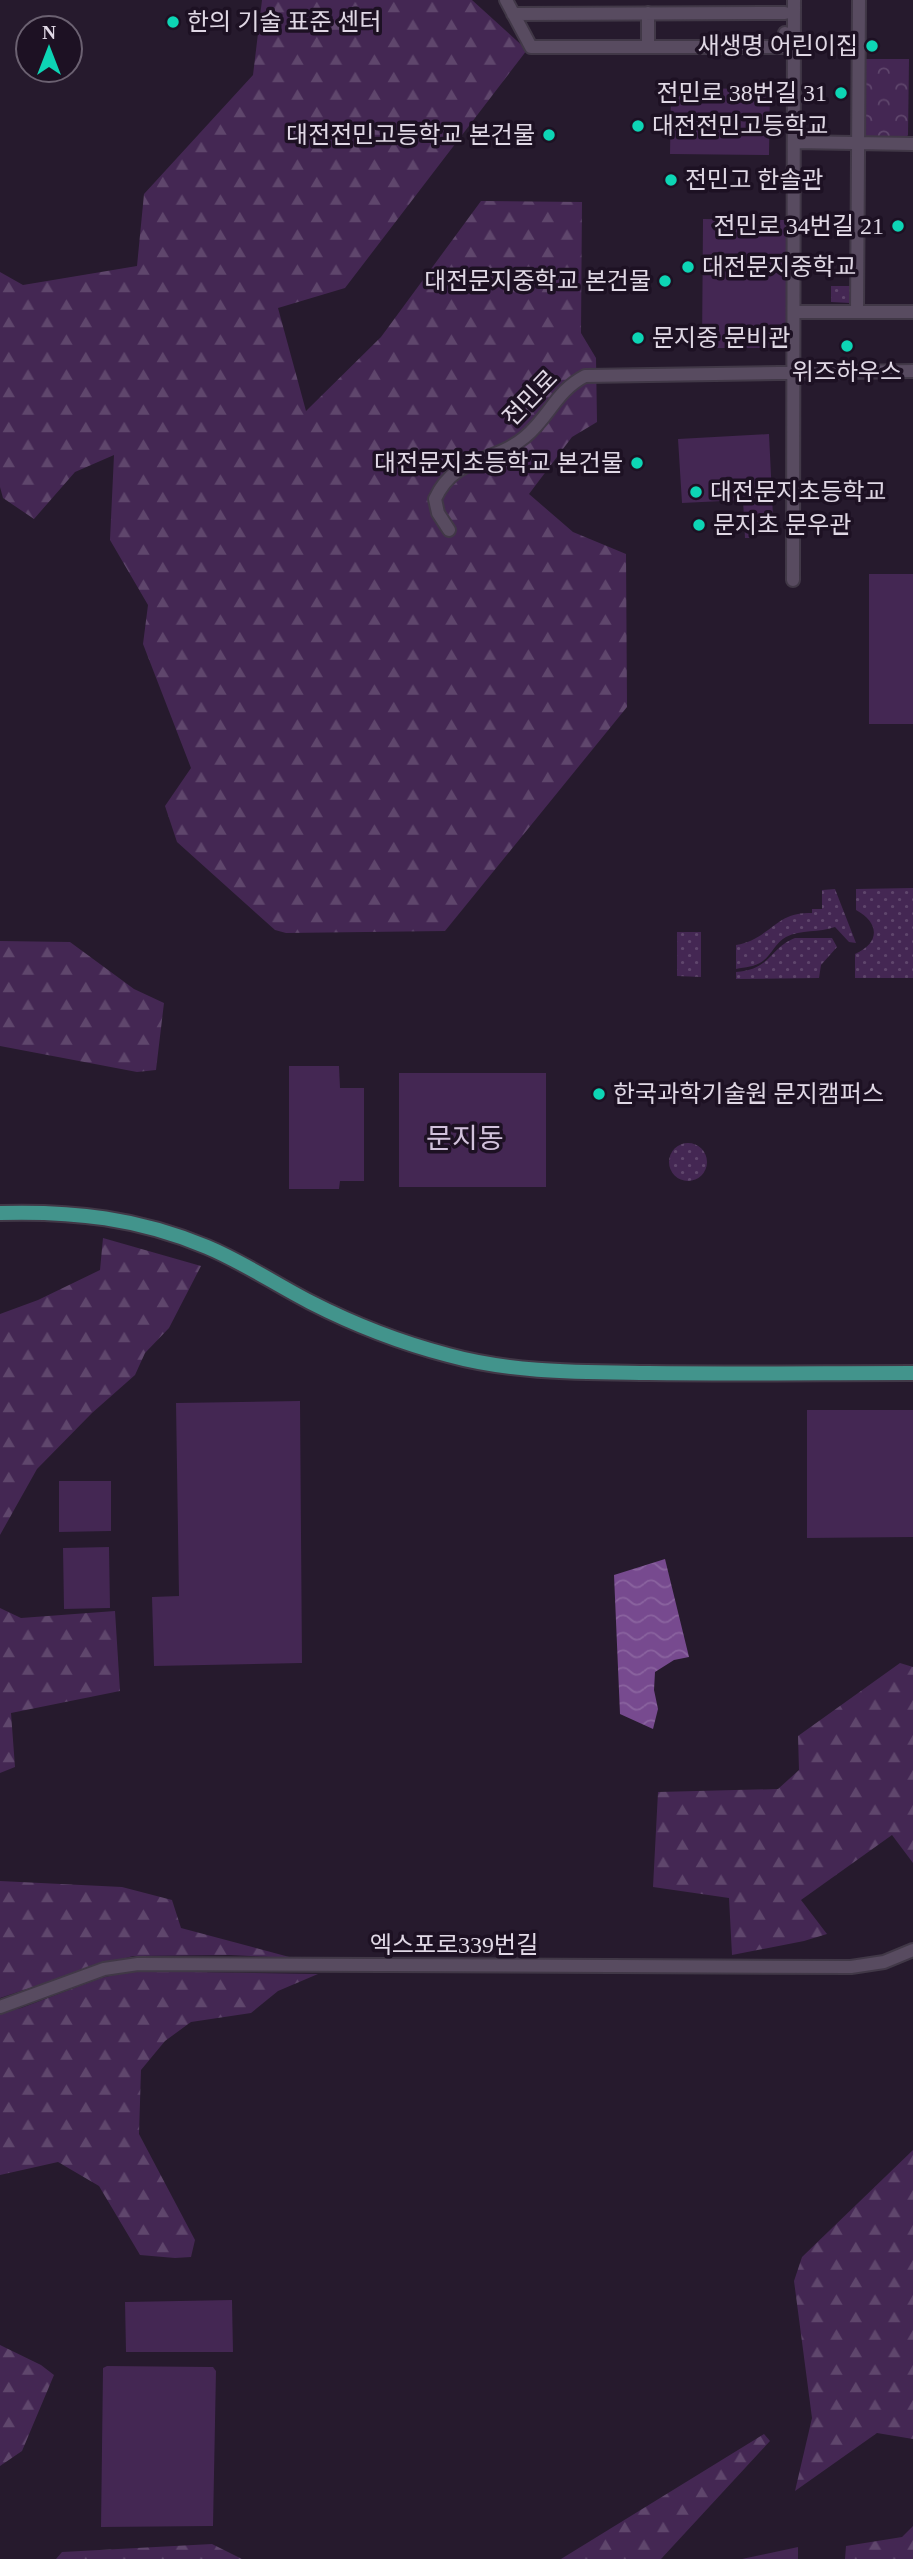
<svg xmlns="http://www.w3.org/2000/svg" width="913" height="2559" font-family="'Times New Roman','Noto Sans KR',serif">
<defs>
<pattern id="grass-dots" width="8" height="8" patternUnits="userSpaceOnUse" patternTransform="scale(1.75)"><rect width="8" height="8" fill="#442753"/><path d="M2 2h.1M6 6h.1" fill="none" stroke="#5f466c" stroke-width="1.8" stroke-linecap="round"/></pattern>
<pattern id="forest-firs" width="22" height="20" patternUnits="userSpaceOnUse" patternTransform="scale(1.75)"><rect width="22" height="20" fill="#442753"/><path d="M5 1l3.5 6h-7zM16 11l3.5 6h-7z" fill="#5f466c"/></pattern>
<pattern id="park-crowns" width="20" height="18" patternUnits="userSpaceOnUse" patternTransform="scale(1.75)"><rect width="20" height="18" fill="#442753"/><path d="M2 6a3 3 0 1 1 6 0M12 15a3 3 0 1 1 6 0" fill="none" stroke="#5f466c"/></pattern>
<pattern id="water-waves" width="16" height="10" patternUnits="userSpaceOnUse" patternTransform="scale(1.75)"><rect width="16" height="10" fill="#774a8f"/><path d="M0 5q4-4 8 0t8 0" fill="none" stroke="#8a639f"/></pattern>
</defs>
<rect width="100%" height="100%" fill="#261a2d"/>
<path fill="url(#grass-dots)" d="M831,286h24l-1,13 -4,4 -19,-1z
M913,888v90h-58v-24c26,-11 24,-32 1,-44v-21z
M835,889l21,54 -7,-1 -14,-15c-16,6 -34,2 -49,10 -10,5 -14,17 -23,24 -8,6 -18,6 -27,8v-24c35,-6 39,-34 76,-32v-4h10v-19z
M677,932h24v45l-24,-1z
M795,938h37l5,9 -16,18 -2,13 -83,1v-7c35,-2 33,-24 59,-34z
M669 1162a19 19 0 1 1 38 0a19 19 0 1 1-38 0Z"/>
<path fill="url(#forest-firs)" d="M262,0h210l55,50 -182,238 -67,20 28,103 75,-74 100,-136 101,1 -1,131 15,25 1,64 -25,15 -43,57 44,38 53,22 1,153 -182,224 -159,2 -11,-3 -98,-88 -12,-36 26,-38 -48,-124 5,-39 -38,-65 4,-85 -39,17 -41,47 -31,-21 -3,-11v-215l23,13 114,-19 7,-72 109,-119z
M0,941l70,1 64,47 30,14 -8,67 -19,2 -137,-26z
M103,1238l98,28 -32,62 -24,25 -10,22 -43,38 -55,56 -37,66v-221l38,-14 62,-30z
M0,1608l21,10 94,-7 5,80 -109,22 4,54 -15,6z
M900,1663l13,4v196l-21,-28 -91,65 26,34 -23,7 -72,14 -3,-57 -76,-11 5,-95 120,-3 21,-19 -1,-34z
M0,1881l122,6 50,13 9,28 112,30 -64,-3 -96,1 -36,10 -97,32z
M132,1971l186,3 -40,17 -27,22 -60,9 -26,19 -24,29 -2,64 56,106 -4,17 -16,1 -35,-3 -41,-69 -41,-24 -58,13v-162l21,-5 80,-30z
M913,2150v289l-36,-6 -82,58 17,-73 -18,-137 8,-24z
M0,2345l41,20 13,10 -32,76 -22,15z
M764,2434l6,7 -109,118h-100z
M913,2526v33h-68l1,-13 56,-9z
M212,2544l30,15h-186l6,-7z"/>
<path fill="url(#park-crowns)" d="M862,59h47l-1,76 -3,5h-36l-7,-6z"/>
<path fill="#442753" d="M671,88l99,1 -1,66 -99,-1z
M703,219l83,1v128h-84z
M769,434l4,82 -23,22h-5l-2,-38 -61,3 -4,-64z
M869,574h44v150h-44z
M289,1066h50l1,22h24v93h-24l-1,8h-50z
M399,1073h147v114h-147z
M300,1401l2,262 -148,3 -2,-69 27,-1 -3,-193z
M807,1410h106v127l-106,1z
M59,1481h52v50l-52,1z
M109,1547l1,61 -46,1 -1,-61z
M232,2300l1,52h-107l-1,-50z
M107,2366l106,1 3,4 -3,155 -112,1 2,-159z
M798,2547v12h-56z"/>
<path fill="url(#water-waves)" d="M665,1559l24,98 -15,3 -19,12 -1,18 4,19 -5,20 -33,-15 -6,-139z"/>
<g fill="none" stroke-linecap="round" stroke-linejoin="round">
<defs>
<path id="minor" d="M506,0l25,47h254v-14
M648,13v34
M513,14l272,-1
M794,142l119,2
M794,312h119
M857,312l2,-312
M449,530l-11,-17 -3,-14c20,-44 58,-35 90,-62 25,-21 31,-46 60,-61l328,-5
M793,580l1,-580
M0,2007l104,-38 34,-5 713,3 33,-5 29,-12"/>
<path id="major" d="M0,1213c74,-2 138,5 207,34 36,15 68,37 103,55 43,22 92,41 138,53 65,18 133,17 200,18 88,1 177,0 265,0"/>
</defs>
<use href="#minor" stroke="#413847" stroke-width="16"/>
<use href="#major" stroke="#413847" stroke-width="18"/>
<use href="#minor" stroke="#584b60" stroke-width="12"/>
<use href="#major" stroke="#42948c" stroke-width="14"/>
</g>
<g fill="#0dd5b5" stroke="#1d1123" stroke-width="2.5">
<circle cx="173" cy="22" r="7"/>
<circle cx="872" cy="46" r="7"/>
<circle cx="841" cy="93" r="7"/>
<circle cx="638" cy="126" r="7"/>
<circle cx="549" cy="135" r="7"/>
<circle cx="671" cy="180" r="7"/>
<circle cx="898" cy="226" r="7"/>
<circle cx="688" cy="267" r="7"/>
<circle cx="665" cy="281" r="7"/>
<circle cx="638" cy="338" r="7"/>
<circle cx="847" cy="346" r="7"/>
<circle cx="637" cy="463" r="7"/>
<circle cx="696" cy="492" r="7"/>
<circle cx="699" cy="525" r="7"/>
<circle cx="599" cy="1094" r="7"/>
</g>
<g text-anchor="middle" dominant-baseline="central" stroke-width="7" stroke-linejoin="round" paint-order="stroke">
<g font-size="24" fill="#e0d8e5" stroke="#1d1123" text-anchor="start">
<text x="187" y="22">한의 기술 표준 센터</text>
<text x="858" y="46" text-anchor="end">새생명 어린이집</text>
<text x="827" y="93" text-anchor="end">전민로 38번길 31</text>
<text x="652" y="126">대전전민고등학교</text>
<text x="535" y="135" text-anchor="end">대전전민고등학교 본건물</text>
<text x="685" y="180">전민고 한솔관</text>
<text x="884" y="226" text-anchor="end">전민로 34번길 21</text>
<text x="702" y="267">대전문지중학교</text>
<text x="651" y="281" text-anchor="end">대전문지중학교 본건물</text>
<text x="652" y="338">문지중 문비관</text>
<text x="847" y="372" text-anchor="middle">위즈하우스</text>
<text x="623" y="463" text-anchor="end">대전문지초등학교 본건물</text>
<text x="710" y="492">대전문지초등학교</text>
<text x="713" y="525">문지초 문우관</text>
<text x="613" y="1094">한국과학기술원 문지캠퍼스</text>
</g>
<g font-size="24" fill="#e0d8e5" stroke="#1d1123">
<text transform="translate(530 398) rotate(-46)">전민로</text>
<text x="454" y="1945">엑스포로339번길</text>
</g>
<g font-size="28" fill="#d2c2dc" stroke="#1d1123">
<text x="465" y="1138">문지동</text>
</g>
</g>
<g transform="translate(49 49)"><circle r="33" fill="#1d1123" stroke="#6b6171" stroke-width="2"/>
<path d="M0-5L12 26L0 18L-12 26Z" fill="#0dd5b5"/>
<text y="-10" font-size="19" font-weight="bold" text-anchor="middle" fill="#e0d8e5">N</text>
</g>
</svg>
